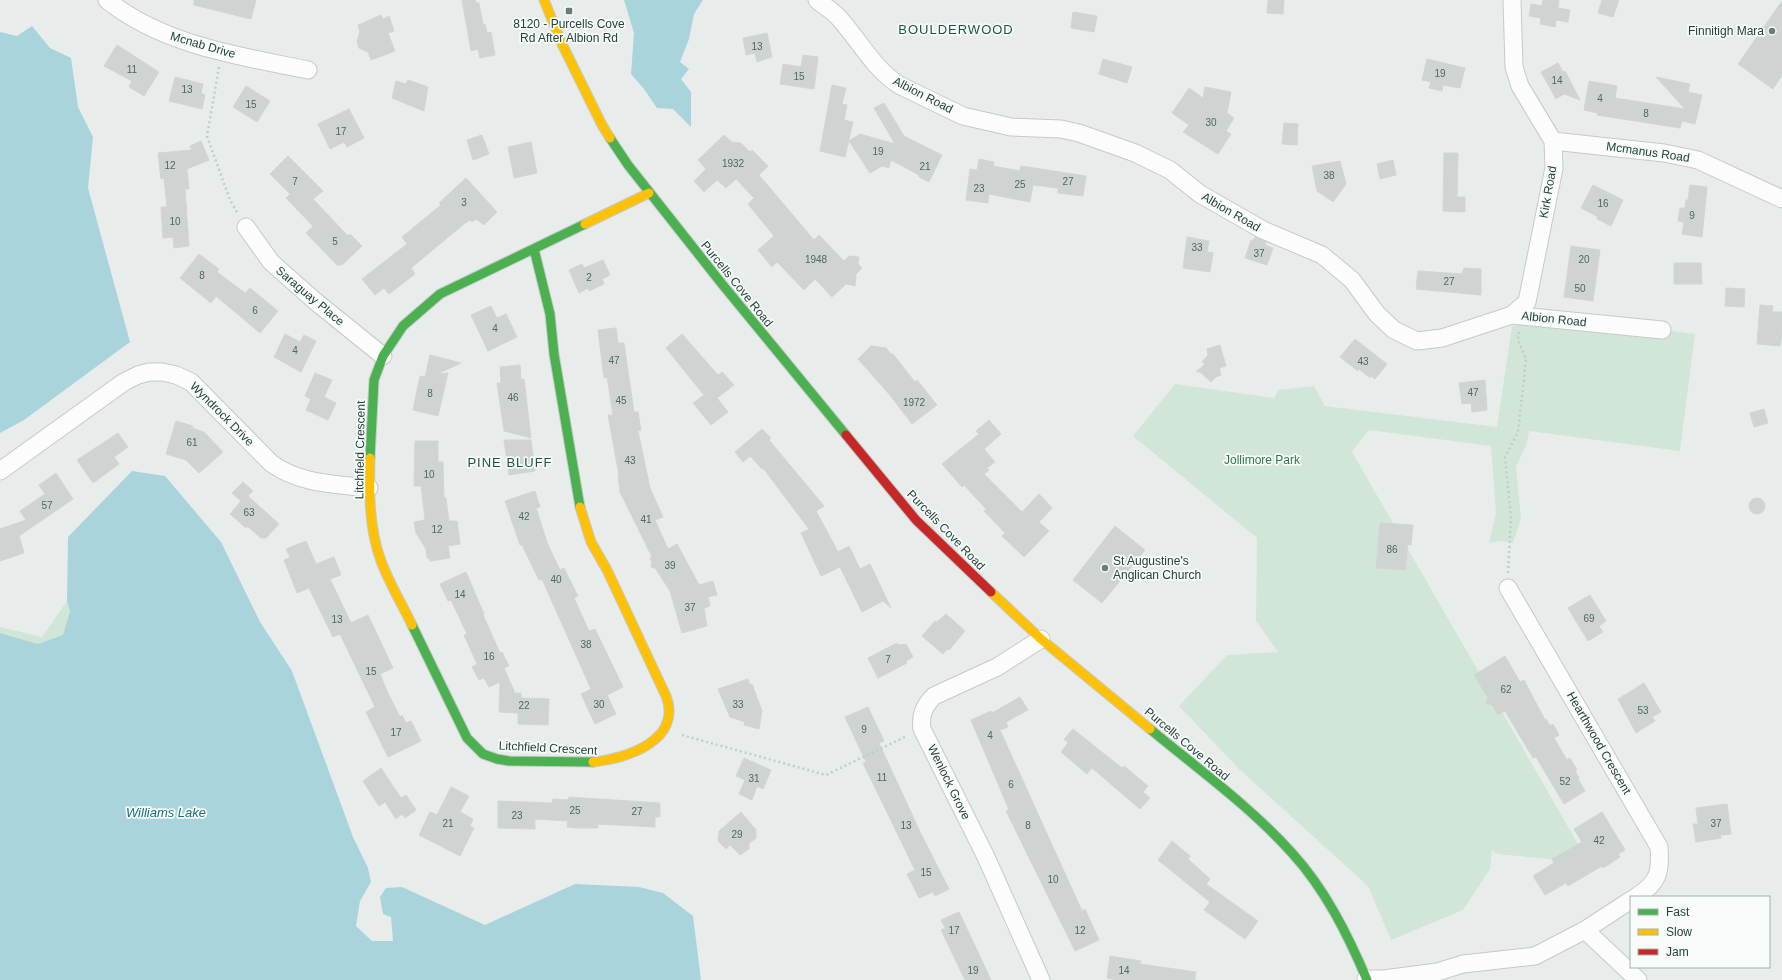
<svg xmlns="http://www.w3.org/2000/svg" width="1782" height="980" font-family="Arial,sans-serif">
<rect width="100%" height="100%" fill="#e8edeb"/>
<path fill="#d1e6d8" d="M1579,319l116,15 -15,117 -151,-20 -2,12 -11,24 5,52 -8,24 -12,-2 -12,2 7,-30 -5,-67 -122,-16 -17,22 237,411 -92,-9 -5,-4 -2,19 -27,41 -72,30 -23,-54 -128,-116 -61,-64 48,-51 51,-3 -22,-31 1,-83 -124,-102 42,-52 99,14 4,-8 36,-4 11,20 172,21 15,-101 17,-3z
M67,601l3,10 -7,25 -25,8 -38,-11v-6l42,10z"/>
<path fill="#a9d4db" d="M624,0h79l-9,14 -5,25 -9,23 9,7 -8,10 10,13v35l-18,-18 -16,-1 -13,-19 -13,-15 3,-41z
M32,26l18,22 21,10 7,49 15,30 -5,51 42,154 -106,78 -24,13v-401l17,4z
M132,471l33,5 56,66 39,80 32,49 61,166 15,31 3,14 -11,19 -4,25 16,15h21l-2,-24 -8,-3 -3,-17 6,-9 16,-1 83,38 90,-41 64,3 24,6 30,23 8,64h-701v-347l38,11 25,-9 7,-24 -3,-10 1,-64z"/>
<path fill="#cfd4d2" stroke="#d1d6d4" d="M194,0h62l-5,19 -57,-14z
M462,0h13l1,3h3l4,22 2,-1 2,9 4,-1 4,23 -15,3 -2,-9 -7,2z
M1268,0h16l-1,14 -16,-1z
M1543,0h16l-1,8 12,2 -2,12 -12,-2 -1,7 -15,-3 1,-6 -12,-2 2,-12 11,2z
M1602,0h17l-6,17 -15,-4z
M1782,1v74l-9,14 -35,-25z
M1073,12l24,4 -3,16 -23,-4z
M381,15l2,4 6,-3 5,15 -6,2 7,18 -24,9 -3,-8 -9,-4 -2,-7 3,-9 -2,-7z
M767,33l5,24 -15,5 -2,-9 -9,2 -3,-17z
M117,45l42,27 -15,24 -15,-9 3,-6 -28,-15z
M803,55l15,2 -4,32 -34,-5 3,-20 18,3z
M1103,59l29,8 -5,16 -28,-9z
M1427,59l38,9 -5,20 -17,-3 -1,6 -13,-3 2,-6 -9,-2z
M1558,63l5,9 2,-1 15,29 -16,-6 -8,5 -15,-27z
M175,77l28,7 -2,9 4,2 -3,14 -33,-8z
M1656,77l34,7 -2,8 14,3 -7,29 -13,-3 -2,7 -83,-13 1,-2 -14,-3 5,-29 28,5 -2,12 70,11z
M408,80l20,7 -4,24 -32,-13 4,-17 10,3z
M832,85l14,3 -4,16 5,1 -3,15 9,2 -8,35 -25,-6z
M246,86l24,15 -13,21 -24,-15z
M1205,87l26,5 -4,21 7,5 -8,13 5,3 -13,20 -35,-22 6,-7 -17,-12 17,-25 14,10z
M884,103l20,33 38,19 -13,27 -10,-5v-2l-28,-15 -2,8 -7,-2 -12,7 -21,-32 11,-7 35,10 -21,-36z
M349,109l15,29 -17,9 -3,-5 -14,7 -12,-25z
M1284,123l14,1 -1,21 -15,-1z
M482,135l7,19 -16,6 -6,-20z
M724,135l8,7 9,1 9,9 2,-2 16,16 -9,9 55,65 5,-5 25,26 5,-5 10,1 -1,7 4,4 -6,6 -1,12 -9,-2 -14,13 -17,-18 -11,11 -27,-28 -5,5 -14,-17 16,-14 -26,-32 6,-6 -18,-19 -10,9 -9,-8 -13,12 -10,-11 12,-12 -8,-9z
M201,141l8,19 -22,9 2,20h-4l4,57 -15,2 -1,-11 -10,1 -2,-31h6l-3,-29 -3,1 -3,-26 34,-3 -2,-4z
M531,142l6,31 -23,5 -6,-31z
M1444,153h14l-1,44h8v15l-22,-1z
M288,156l35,35 -10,8 35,37 2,-2 12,12 -20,19h-5l-31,-32 7,-7 -27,-28 4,-4 -20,-20z
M979,159l15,3 -1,4 27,5 1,-5 65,10 -3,20 -25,-3v-5l-25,-3 -3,17 -41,-8 -1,9 -22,-3 4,-31 7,1z
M1393,160l3,15 -16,4 -3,-15z
M1340,161l6,23 -13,18 -16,-11 -5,-25z
M466,178l31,34 -13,13 -8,-6 -4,3 -2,-2 -6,4 -53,44 4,6 -26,20 -5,-6 -9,7 -13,-16 45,-35 -5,-7 39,-32 -2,-2z
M1593,185l30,15 -12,26 -14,-7 1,-2 -17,-9z
M1690,185l17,2 -5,50 -20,-3 2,-12 -6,-1 2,-13h5l1,-8h2z
M1187,237l22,4 -2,11 6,1 -3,19 -27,-4z
M1255,237l11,5 -1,3 8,3 -6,17 -22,-7 6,-18 2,1z
M1571,246l29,4 -7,51 -29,-4z
M199,254l20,15 -2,3 28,21 5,-5 28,23 -18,22 -44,-37 -5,7 -31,-25z
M603,260l7,15 -8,4 2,5 -15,7 -1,-3 -9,5 -10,-23 13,-6 2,4z
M1674,263h27l1,21h-28z
M1464,268l17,1v26l-65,-6 2,-18 44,3z
M1726,288l19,1 -1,18 -19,-1z
M1760,305l13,1 -1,6h10v22l-2,12 -23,-2z
M491,306l6,12 9,-4 11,23 -29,14 -17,-36z
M616,328l2,15h6l10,69h4l3,18 -3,1 12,57 13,29 -8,3 13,29 9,-5 22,41 14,-4 4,14 -9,2 2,9 -6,2 3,18 -25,7 -12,-42 -15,-23 -4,-1 1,-4 -2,-5 2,-1 -32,-65 -2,-17h1l-11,-60h5l-6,-38 -3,1 -6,-48z
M285,334l15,8 4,-7 12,6 -15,31 -27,-15z
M682,334l36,41 4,-3 12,13 -17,13 11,14 -17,13 -18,-22 11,-8 -38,-47z
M1355,339l32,25 -12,15 -4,-3 -1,2 -11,-9 -1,2 -18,-14z
M1220,345l6,21 -7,2 2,7 -5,2 -5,5 -11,-10h-4l9,-8 -3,-2 6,-7 -1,-6z
M871,346l15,2 5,6h2l22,28 2,-2 20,25 -25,19 -23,-30 -31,-35z
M430,355l31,8 -24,11 11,-1 -10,43 -25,-6 7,-34 5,1z
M520,365l1,15 3,-1 7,59 -27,-7 -7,-48h4l-1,-16z
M315,373l17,7 -8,17 12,6 -8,17 -22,-10 5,-11 -6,-3z
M1485,380l2,30 -15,2 -1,-9 -9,1 -3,-21z
M1764,409l4,14 -14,4 -4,-14z
M989,420l12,14 -17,15 11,13 -8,6 2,2 -5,4 38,38 17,-18 13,14 -13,14 10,9 -25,26 -22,-21 3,-3 -21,-22 2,-2 -22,-24 -2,2 -20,-23 37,-30 -3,-3z
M176,421l17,5 -1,2 12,4 19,20 -24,21 -13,-13 -20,-6z
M762,429l9,9 -2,2 55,66 -8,5 22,41 11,-6 11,23 10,-5 21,44 -8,-7 -21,11 -22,-45 -19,9 -20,-43 8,-4 -46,-61 -1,1 -12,-13 -7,6 -8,-10z
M118,433l10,14 -14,10 5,7 -26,19 -16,-23z
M504,440h27l4,31 -26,4z
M415,441h23v21h5l1,36h2l3,23h8l3,23 -12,2 2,12 -20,3 -1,-3h-2l-1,-9 -10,-16 -2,-11 11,-2 -4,-34h-7z
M56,473l17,26 -54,37 5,17 -24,8v-32l26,-9 -6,-9 25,-17 -6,-9z
M243,482l10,9 -5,5 31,28 -13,14h-5l-14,-12 -1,2 -16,-14 11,-13 -9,-8z
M535,491l5,16 -4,1 12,37 12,25 4,-2 14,28 -4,2 15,33 6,-2 28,58 -16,8 9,19 -21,10 -14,-30 10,-5 -49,-110 -3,1 -17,-35h-2l-15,-44z
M1749 506a8 8 0 1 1 16 0a8 8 0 1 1-16 0Z
M1380,523l33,2 -2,20 -3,-1 -3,26 -29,-2z
M1115,526l30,24 -43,53 -29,-23z
M306,541l10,23 18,-7 7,18 -11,4 21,44 17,-8 25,53 -13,6 7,17 13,26 2,-2 4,8 5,-2 10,20 -33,16 -22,-45 9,-5 -35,-73 -7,3 -24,-49 -12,5 -13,-33 6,-3 -4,-8z
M466,572l18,42 -1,1 17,38 2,-1 7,14 -5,2 11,25h6v5l28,1 -1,26 -30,-1v-11l-19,-1 1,-30 -11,5 -5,-9 -5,2 -7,-13 5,-3 -13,-29 3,-1 -16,-34 -3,1 -8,-17z
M1590,595l16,26 -7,5 4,6 -15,9 -20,-33z
M946,614l19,17 -16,19 -2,-1 -4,5 -21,-18 13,-15 2,1z
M897,643l1,2 8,-1 7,13 -7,4 1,2 -29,15 -10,-20z
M1505,656l15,26 4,-2 21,40 1,-1 4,7 3,-2 6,11 -5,3 13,22 3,-2 7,12 -2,1 4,7 -1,1 7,12 -21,13 -28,-47 -3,1 -28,-47 -7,4 -6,-10 -6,-1 2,-6 -14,-23z
M748,679l2,6 2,-1 10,27 -3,18 -15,-4 1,-3 -15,-5 -12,-28z
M1644,683l17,29 -9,5 3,4 -19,12 -18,-34z
M1020,697l8,13 -22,12 2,5 -8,3 82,181 3,-2 14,31 -24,11 -69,-140 3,-1 -38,-90 20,-9 1,2z
M868,707l16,34 -5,2 43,93 27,53 -14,7 -2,-4 -14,6 -12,-24 8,-4 -52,-107 3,-1 -21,-45z
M1073,729l49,39 2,-2 24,20 -5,6 7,6 -10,11 -48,-41 -5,6 -26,-22 7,-9 -4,-4z
M744,758l27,12 -8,19 -6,-3 -5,14 -13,-6 6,-14 -9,-4z
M381,768l20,30 5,-3 10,15 -11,8 -3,-4 -6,5 -11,-17 -6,4 -16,-25z
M451,787l18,9 -9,16 13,7 -3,7 4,2 -14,28 -41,-21 11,-23 7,3z
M569,797l91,6v14h-5v10l-57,-3v4h-21l-10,-1 1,-6 -33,-2v10l-37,-1v-27l54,2 1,-4 15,1z
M1727,804l4,30 -11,1 1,3 -25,4 -3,-18h5l-2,-16z
M741,812l15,18v8l-7,5v6l-9,6 -10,-10 -4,4 -8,-8 1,-10z
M1602,812l23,38 -7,4 2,3 -17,11 -1,-2 -34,20 -2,-3 -21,12 -12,-19 21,-13 -2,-4 30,-17 -8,-13z
M1172,841l18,15 -2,3 22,20 -4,5 52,37 -13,18 -41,-29 6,-8 -52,-42z
M959,912l18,38 14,30h-26l-24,-50 4,-2 -4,-8z
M1110,956l31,5 -1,3 56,8 -1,8h-78l-10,-2z"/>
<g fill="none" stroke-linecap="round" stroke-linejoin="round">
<defs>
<path id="street" d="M107,0c56,45 132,56 201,70
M817,0c7,6 16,11 22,18 20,22 34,50 60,67l64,31 48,11 50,2 18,4 56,20 35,17 30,24 63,36 59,25 30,25 25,34 17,16 23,11 25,-3 70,-23 150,15
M1512,0l2,67 6,19 33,55 1,27 -27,134 -15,13
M1553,141l111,12 34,7 84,39
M246,227l25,35 44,39 68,55
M0,471l124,-89 14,-7 11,-3h13l14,3 15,7 80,81c28,21 64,21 98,25
M1508,588l151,259c2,26 -1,36 -23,50
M1041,639l-44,28 -63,29c-10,10 -14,19 -12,33l64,128 55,123
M1585,930l53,50
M1366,979h18l53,-7 26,-8 72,-8 50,-26 46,-30"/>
<path id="fast" d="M610,138l18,27 94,119 124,151
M534,249l16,65 4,40 26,153
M370,458l4,-78 9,-24 20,-30 37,-32 145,-70
M412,625l55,113 16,16 14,5 12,2 84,1
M1150,729c48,40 100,77 142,124 33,36 56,82 75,127"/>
<path id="slow" d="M544,0l18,44 40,81 8,13
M585,224l64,-31
M370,458c-1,34 -1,71 11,103 8,22 21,43 31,64
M580,507l11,35 16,28 59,126c17,44 -40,63 -73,66
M991,592l50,47 109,90"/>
<path id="jam" d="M846,435l70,85 75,72"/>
</defs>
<use href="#street" stroke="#c5cac8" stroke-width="19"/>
<use href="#fast" stroke="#c3cbc8" stroke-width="11"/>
<use href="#slow" stroke="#c3cbc8" stroke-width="11"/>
<use href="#jam" stroke="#c3cbc8" stroke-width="11"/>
<path stroke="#c3ccca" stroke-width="2.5" stroke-dasharray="2 3" stroke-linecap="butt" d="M219,67l-12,69 23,64 8,14
M1508,573l3,-56 -6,-60 13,-25 8,-73 -8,-19 1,-8
M682,735l144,40 81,-39"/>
<use href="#street" stroke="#fcfcfc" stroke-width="17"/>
<use href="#fast" stroke="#4caf50" stroke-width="9"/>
<use href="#slow" stroke="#ffc107" stroke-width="9"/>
<use href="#jam" stroke="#c62828" stroke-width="9"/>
</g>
<g fill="#697e78" stroke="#f7fbf9" stroke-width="1.5">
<rect x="565" y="7" width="8" height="8" rx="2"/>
<circle cx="1772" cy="31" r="4"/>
<circle cx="1105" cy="568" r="4"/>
</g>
<g text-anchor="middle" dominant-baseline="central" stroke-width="3.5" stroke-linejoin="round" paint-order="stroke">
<g font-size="10" fill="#506761">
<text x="757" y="46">13</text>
<text x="132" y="69">11</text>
<text x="1440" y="73">19</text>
<text x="799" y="76">15</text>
<text x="1557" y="80">14</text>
<text x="187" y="89">13</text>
<text x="1600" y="98">4</text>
<text x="251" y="104">15</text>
<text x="1646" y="113">8</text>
<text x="1211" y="122">30</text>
<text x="341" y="131">17</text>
<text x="878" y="151">19</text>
<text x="733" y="163">1932</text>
<text x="170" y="165">12</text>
<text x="925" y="166">21</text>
<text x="1329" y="175">38</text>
<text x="295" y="181">7</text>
<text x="1068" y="181">27</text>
<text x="1020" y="184">25</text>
<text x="979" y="188">23</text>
<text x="464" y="202">3</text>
<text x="1603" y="203">16</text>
<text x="1692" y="215">9</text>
<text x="175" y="221">10</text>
<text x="335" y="241">5</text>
<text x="1197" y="247">33</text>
<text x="1259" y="253">37</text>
<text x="816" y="259">1948</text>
<text x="1584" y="259">20</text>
<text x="202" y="275">8</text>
<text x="589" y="277">2</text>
<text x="1449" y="281">27</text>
<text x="1580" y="288">50</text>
<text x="255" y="310">6</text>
<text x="495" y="328">4</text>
<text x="295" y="350">4</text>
<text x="614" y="360">47</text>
<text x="1363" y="361">43</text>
<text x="1473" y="392">47</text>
<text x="430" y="393">8</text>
<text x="513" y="397">46</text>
<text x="621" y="400">45</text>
<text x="914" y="402">1972</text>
<text x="192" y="442">61</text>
<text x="630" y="460">43</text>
<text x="429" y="474">10</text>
<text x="47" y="505">57</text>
<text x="249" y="512">63</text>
<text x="524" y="516">42</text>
<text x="646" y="519">41</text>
<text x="437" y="529">12</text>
<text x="1392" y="549">86</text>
<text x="670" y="565">39</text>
<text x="556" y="579">40</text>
<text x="460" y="594">14</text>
<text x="690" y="607">37</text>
<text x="1589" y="618">69</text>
<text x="337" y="619">13</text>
<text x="586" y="644">38</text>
<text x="489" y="656">16</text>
<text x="888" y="659">7</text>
<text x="371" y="671">15</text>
<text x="1506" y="689">62</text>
<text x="599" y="704">30</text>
<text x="738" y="704">33</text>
<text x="524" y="705">22</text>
<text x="1643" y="710">53</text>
<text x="864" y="729">9</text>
<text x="396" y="732">17</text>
<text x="990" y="735">4</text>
<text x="882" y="777">11</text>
<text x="754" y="778">31</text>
<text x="1565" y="781">52</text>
<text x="1011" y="784">6</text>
<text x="575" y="810">25</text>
<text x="637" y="811">27</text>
<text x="517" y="815">23</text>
<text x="448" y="823">21</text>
<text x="1716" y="823">37</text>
<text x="906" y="825">13</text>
<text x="1028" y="825">8</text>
<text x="737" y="834">29</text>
<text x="1599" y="840">42</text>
<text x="926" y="872">15</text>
<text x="1053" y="879">10</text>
<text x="954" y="930">17</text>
<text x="1080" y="930">12</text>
<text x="973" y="970">19</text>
<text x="1124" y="970">14</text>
</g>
<g font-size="12" fill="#24423a" stroke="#f7fbf9">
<text x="569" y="24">8120 - Purcells Cove<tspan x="569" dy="14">Rd After Albion Rd</tspan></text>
<text x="1764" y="31" text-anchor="end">Finnitigh Mara</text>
<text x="1113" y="561" text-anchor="start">St Augustine's<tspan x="1113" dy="14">Anglican Church</tspan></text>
</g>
<g font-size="12" fill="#24423a" stroke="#f7fbf9">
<text transform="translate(203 45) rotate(16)">Mcnab Drive</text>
<text transform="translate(923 95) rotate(27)">Albion Road</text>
<text transform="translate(1648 152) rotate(8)">Mcmanus Road</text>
<text transform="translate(1548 192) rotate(-80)">Kirk Road</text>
<text transform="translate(1231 212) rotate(30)">Albion Road</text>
<text transform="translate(737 284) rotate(51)">Purcells Cove Road</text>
<text transform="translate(310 296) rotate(40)">Saraguay Place</text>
<text transform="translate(1554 319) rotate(6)">Albion Road</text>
<text transform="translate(222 414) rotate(45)">Wyndrock Drive</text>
<text transform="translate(360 450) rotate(-89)">Litchfield Crescent</text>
<text transform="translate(946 530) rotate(46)">Purcells Cove Road</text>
<text transform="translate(1599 743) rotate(60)">Hearthwood Crescent</text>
<text transform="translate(1187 744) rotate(40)">Purcells Cove Road</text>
<text transform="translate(548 748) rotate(3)">Litchfield Crescent</text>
<text transform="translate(949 782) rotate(64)">Wenlock Grove</text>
</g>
<g font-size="12" fill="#2d7a4b" stroke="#f7fbf9">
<text x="1262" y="460">Jollimore Park</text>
</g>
<g font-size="13" letter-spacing="1" fill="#1f5548" stroke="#f7fbf9">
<text x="956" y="29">BOULDERWOOD</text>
<text x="510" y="462">PINE BLUFF</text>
</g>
<g font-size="13" font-style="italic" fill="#1c6f80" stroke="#f7fbf9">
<text x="166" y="812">Williams Lake</text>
</g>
</g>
<rect x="1630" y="896" width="140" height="72" fill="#f7fbf9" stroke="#a3b1ad"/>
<rect x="1638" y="909" width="20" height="6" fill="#4caf50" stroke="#a3b1ad"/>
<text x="1666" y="916" font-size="12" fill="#24423a">Fast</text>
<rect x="1638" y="929" width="20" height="6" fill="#ffc107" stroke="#a3b1ad"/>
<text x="1666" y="936" font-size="12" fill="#24423a">Slow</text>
<rect x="1638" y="949" width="20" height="6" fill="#c62828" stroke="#a3b1ad"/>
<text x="1666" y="956" font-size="12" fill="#24423a">Jam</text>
</svg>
